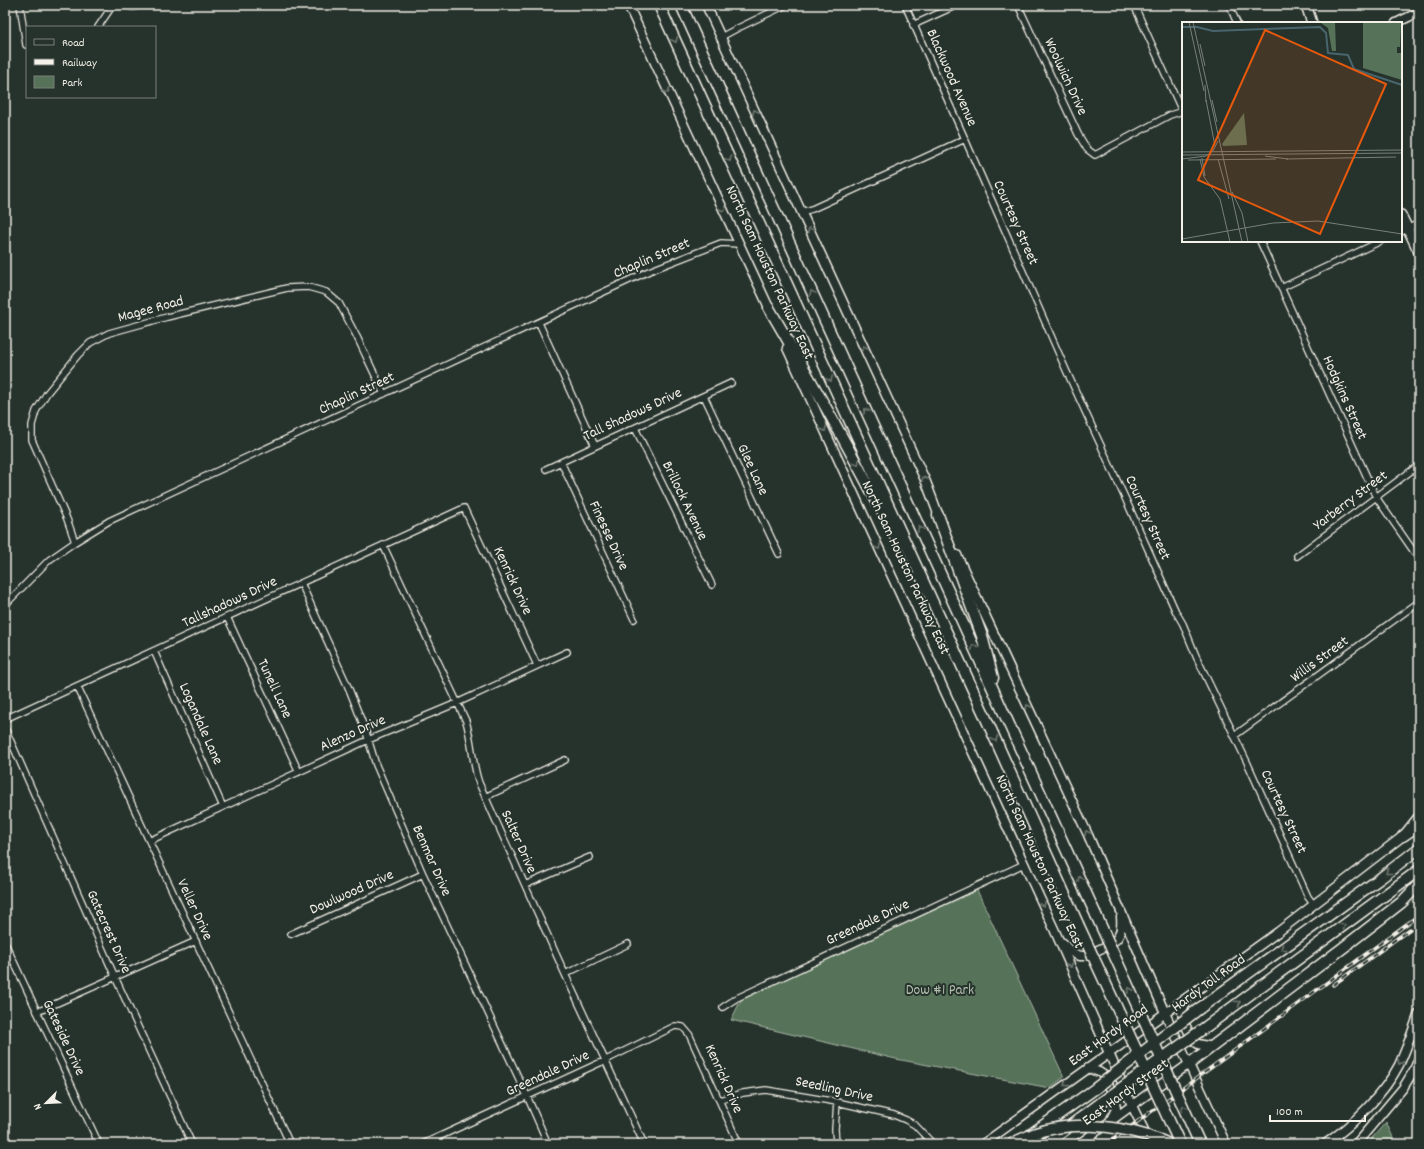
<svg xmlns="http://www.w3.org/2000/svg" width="1424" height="1149" font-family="Dekko,sans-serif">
<rect width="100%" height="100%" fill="#26332d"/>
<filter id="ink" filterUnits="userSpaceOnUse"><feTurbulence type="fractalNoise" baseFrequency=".025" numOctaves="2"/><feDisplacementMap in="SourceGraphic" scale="8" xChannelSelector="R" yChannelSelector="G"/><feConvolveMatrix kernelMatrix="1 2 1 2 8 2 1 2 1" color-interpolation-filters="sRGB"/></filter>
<g filter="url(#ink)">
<path fill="#56735a" stroke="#a5b2a1" d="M977,890l87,187 -14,11 -154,-29 -165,-39 10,-20z
M1386,1122l10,22h-29z"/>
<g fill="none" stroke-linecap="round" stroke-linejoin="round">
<defs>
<path id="street" d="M20,5l6,40h1
M122,5l11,2 11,-2
M905,5l60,134 101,231 60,130 50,112 7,12 13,32 51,106 61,135 6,8
M1018,5l60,129 9,15 8,6 75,-40 13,-4
M1134,5l48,106
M1229,5l8,18
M913,25l44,-20
M98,27l15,-22
M721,37l15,-8 50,-24
M801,212l11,-3 153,-70
M1401,232l18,-9
M1260,241l116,256 43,62
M1281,288l100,-47
M539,323l56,123
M704,396l75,158
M635,428l77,157
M561,462l73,157
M546,469l185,-86
M75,542l-8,-23 -35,-79v-15l4,-14 11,-18 31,-38 12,-12 19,-10 58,-16 120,-29 21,-1 18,5 13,11 18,34 27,57
M383,545l83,176c6,20 6,42 13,62l86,191 79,170
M1297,556l122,-91
M301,583l48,106 17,43 10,33 47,109 104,222 21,48
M5,605l44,-45 26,-18 34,-21 540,-250 72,-28 18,1
M227,617l72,155
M154,651l69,156
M77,686l213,458
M5,719l459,-211 73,157
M5,728l110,249 77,167
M1234,736l185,-134
M485,797l80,-37
M149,841l219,-101 89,-37 110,-51
M525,885l65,-28
M291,934l132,-60
M5,943l94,201
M565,974l63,-30
M723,1007l14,-9 287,-134
M37,1012l159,-71
M720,1100l23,-7 23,-3 71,12 57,13 12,5 9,5 18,19
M423,1144l183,-84 69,-34 8,1 6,7 50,110
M836,1144l-1,-15 2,-27"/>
<path id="secondary" d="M628,5l143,307
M706,5l220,477 14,37
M1396,23l23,-11
M787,348l267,581 81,183 16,32
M957,555l131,280 77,178 61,131
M1063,943c4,6 13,14 21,13 4,-1 10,-4 14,-6 18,-8 25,-12 23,-33
M1188,997l-6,14 1,9 9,19 6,5 14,3
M1088,1068l11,4 6,4 10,24 1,9 -7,14
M983,1144l295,-212 125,-96 16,-20
M1079,1144l110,-80
M1325,1144c27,-18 59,-50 74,-79 8,-17 14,-35 20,-52
M1356,1144l47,-56 11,-18 5,-12"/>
<path id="primary" d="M1306,5l6,18
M1401,215l18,37"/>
<path id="highway" d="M659,5l325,709 94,210
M681,5l415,910
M769,308c45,77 89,156 130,236
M938,515l44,121 11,42
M1403,836l16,-11
M1200,1008l182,-131 37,-29
M1207,1026l212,-156
M1189,1064l155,-117 58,-45 17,-18
M1031,1134l65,-46
M1046,1144l56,-42"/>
</defs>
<use href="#street" stroke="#f4f1e8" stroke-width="8"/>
<use href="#secondary" stroke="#f4f1e8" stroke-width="11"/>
<use href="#primary" stroke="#f4f1e8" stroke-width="12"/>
<use href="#highway" stroke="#f4f1e8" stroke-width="13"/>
<use href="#street" stroke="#26332d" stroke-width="5.5"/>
<use href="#secondary" stroke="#26332d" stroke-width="8"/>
<use href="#primary" stroke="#26332d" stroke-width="9"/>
<use href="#highway" stroke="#26332d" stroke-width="10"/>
<defs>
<path id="rail" d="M1333,985l77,-56
M1107,1144l312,-229"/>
</defs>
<use href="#rail" stroke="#f4f1e8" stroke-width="3.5"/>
<use href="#rail" stroke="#26332d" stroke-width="2" stroke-dasharray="6" stroke-linecap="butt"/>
<defs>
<path id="highway-bridge" d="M1096,915l104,229
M1078,924l102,220
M1096,1088l104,-80
M1102,1102l105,-76
M1011,1144c8,-4 17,-8 25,-11 35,-12 78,-8 112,3 7,3 14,4 20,8"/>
</defs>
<use href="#highway-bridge" stroke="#f4f1e8" stroke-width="13" stroke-linecap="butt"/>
<use href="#highway-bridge" stroke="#26332d" stroke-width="10"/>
</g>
<defs><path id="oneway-chevron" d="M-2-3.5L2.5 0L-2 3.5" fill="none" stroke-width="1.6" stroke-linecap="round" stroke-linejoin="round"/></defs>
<g stroke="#6e766e">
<use href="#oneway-chevron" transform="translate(675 40) rotate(65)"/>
<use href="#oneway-chevron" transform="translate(667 91) rotate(65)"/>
<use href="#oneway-chevron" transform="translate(755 112) rotate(-115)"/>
<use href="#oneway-chevron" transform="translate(729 159) rotate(65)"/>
<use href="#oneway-chevron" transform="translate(723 209) rotate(65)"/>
<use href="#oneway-chevron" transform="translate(810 230) rotate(-114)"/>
<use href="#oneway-chevron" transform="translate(812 293) rotate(-114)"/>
<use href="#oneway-chevron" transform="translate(864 348) rotate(-115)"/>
<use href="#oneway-chevron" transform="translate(830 379) rotate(65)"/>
<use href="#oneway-chevron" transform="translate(866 411) rotate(-115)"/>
<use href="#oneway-chevron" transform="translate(824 429) rotate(65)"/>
<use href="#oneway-chevron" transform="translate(857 463) rotate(61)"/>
<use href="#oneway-chevron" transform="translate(924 479) rotate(-114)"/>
<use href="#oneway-chevron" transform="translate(920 529) rotate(-115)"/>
<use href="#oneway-chevron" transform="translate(878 547) rotate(65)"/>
<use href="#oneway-chevron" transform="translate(974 647) rotate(-115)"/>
<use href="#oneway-chevron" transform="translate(1028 707) rotate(-115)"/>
<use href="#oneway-chevron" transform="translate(995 739) rotate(66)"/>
<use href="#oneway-chevron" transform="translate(1087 833) rotate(-114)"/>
<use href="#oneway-chevron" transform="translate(1388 872) rotate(142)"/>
<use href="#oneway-chevron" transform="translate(1080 879) rotate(-115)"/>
<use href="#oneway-chevron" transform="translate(1043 904) rotate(65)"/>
<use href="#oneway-chevron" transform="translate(1343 926) rotate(-36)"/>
<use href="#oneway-chevron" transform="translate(1283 948) rotate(144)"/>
<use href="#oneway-chevron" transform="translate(1070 965) rotate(66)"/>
<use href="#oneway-chevron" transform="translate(1130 990) rotate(-114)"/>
<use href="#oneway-chevron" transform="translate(1238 1003) rotate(-36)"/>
<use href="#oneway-chevron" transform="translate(1400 1062) rotate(116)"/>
<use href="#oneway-chevron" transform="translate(1066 1084) rotate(144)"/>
<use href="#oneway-chevron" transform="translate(1184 1108) rotate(-114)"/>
</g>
</g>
<g text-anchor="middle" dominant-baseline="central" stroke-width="4" stroke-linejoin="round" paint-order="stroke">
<g font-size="15" fill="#f4f1e8" stroke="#26332d">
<text transform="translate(1065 77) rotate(65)">Woolwich Drive</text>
<text transform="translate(951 78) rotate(66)">Blackwood Avenue</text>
<text transform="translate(1015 223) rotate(66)">Courtesy Street</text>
<text transform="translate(652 259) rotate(-23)">Chaplin Street</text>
<text transform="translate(769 273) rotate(65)">North Sam Houston Parkway East</text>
<text transform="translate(151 310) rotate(-15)">Magee Road</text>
<text transform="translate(357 394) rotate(-25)">Chaplin Street</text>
<text transform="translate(1344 398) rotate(66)">Hodgkins Street</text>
<text transform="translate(633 415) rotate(-25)">Tall Shadows Drive</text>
<text transform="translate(752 470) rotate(65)">Glee Lane</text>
<text transform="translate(684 501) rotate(64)">Brillock Avenue</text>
<text transform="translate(1351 501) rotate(-37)">Yarberry Street</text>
<text transform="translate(1147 518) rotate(66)">Courtesy Street</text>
<text transform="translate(608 536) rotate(65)">Finesse Drive</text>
<text transform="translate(905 568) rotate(65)">North Sam Houston Parkway East</text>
<text transform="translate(512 581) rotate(65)">Kenrick Drive</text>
<text transform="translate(230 603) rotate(-25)">Tallshadows Drive</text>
<text transform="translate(1320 660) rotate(-36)">Willis Street</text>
<text transform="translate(274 689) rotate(65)">Tunell Lane</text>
<text transform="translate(200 724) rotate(66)">Logandale Lane</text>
<text transform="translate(353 734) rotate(-24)">Alenzo Drive</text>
<text transform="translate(1283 812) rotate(65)">Courtesy Street</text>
<text transform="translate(518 842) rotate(66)">Salter Drive</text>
<text transform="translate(431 861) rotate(66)">Benmar Drive</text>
<text transform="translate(1039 862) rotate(65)">North Sam Houston Parkway East</text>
<text transform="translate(352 893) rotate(-24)">Dowlwood Drive</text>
<text transform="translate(194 910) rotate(65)">Veller Drive</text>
<text transform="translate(868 923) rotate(-25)">Greendale Drive</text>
<text transform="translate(108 932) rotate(66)">Gatecrest Drive</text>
<text transform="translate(1209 984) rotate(-36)">Hardy Toll Road</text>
<text transform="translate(1109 1036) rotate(-36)">East Hardy Road</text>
<text transform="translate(63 1038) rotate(65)">Gateside Drive</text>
<text transform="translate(548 1074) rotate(-25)">Greendale Drive</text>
<text transform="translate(723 1079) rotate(66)">Kenrick Drive</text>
<text transform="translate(834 1090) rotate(12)">Seedling Drive</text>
<text transform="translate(1126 1093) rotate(-36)">East Hardy Street</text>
</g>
<g font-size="15" fill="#b5bfaf" stroke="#26332d">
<text x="940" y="991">Dow #1 Park</text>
</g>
</g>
<g transform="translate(1182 22)">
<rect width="220" height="220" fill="#26332d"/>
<path d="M153,0l1,29h-4l-4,-23 -7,-5zM181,0h38l-1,25h-3v6h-15h20v27l-39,-12zM62,91l3,32 -24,1 -1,-2z" fill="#56735a"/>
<path fill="none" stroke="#48656e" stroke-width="2" d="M0,5h15l16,4 107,-4 6,6 2,20 20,2 6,14 48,16"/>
<path fill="none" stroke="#787f78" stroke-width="1" d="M7,0l15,69M11,0l49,220M18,22l5,22M23,63l1,17M24,78l9,46M30,78l5,22M0,130l220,-2M0,133l220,-2M83,134l23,3M20,136l3,18M0,137l24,-3 7,-5 5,-10M18,137l4,18 16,22 10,43M36,137l11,40M104,137l110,-2M6,138l88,-1M50,170l10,21 6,29M0,217l91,-16 45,-2 84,13"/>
<path fill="#e8590c" fill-opacity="0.15" stroke="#e8590c" stroke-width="2" d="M83,8l121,54 -66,150 -122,-54z"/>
<rect width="220" height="220" fill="none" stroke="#f4f1e8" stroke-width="2"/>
</g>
<rect width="1424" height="1149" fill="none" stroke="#26332d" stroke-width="20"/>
<rect x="10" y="10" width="1404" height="1129" fill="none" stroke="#f4f1e8" stroke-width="1.5" filter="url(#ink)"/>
<rect x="26" y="26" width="130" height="72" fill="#26332d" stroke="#787f78"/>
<rect x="34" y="39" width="20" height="6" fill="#26332d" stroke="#787f78"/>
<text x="62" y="46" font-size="12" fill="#f4f1e8">Road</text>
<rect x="34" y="59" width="20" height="6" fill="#f4f1e8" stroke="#787f78"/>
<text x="62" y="66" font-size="12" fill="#f4f1e8">Railway</text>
<rect x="34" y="76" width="20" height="12" fill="#56735a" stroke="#787f78"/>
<text x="62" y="86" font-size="12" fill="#f4f1e8">Park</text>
<g transform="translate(46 1103) rotate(246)" stroke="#26332d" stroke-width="3" paint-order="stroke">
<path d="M0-3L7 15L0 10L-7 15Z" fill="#f4f1e8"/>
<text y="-6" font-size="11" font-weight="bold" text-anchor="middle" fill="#f4f1e8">N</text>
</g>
<path d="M1270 1115v6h95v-6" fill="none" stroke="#f4f1e8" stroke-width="2"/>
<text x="1276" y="1115" font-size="12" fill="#f4f1e8" stroke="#26332d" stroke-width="3" paint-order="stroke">100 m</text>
</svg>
